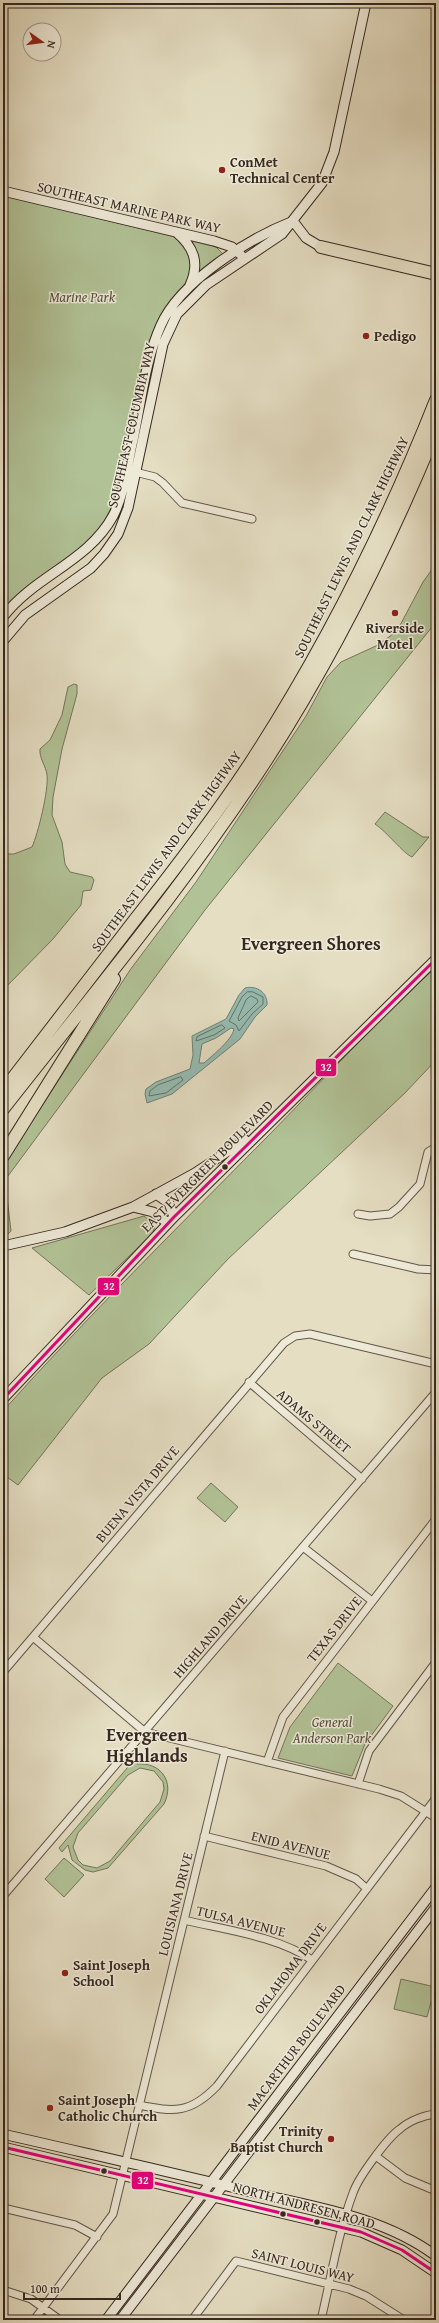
<svg xmlns="http://www.w3.org/2000/svg" width="439" height="2323" font-family="'Gentium Book Plus',serif">
<rect width="100%" height="100%" fill="#e5dec3"/>
<filter id="stains"><feTurbulence type="fractalNoise" baseFrequency=".005" numOctaves="4"/><feColorMatrix values="0 0 0 0 .2 0 0 0 0 .09 0 0 0 0 .02 0 0 0 .5 -.17"/></filter>
<radialGradient id="worn" r=".72"><stop offset=".6" stop-color="#630" stop-opacity="0"/><stop offset="1" stop-color="#630" stop-opacity=".3"/></radialGradient>
<path fill="#b1c296" stroke="#74755c" fill-rule="evenodd" d="M3,195l213,52 8,8 -37,26 -22,28 -7,13 -19,67 -26,115 -14,28 -96,81z
M436,564v58l-231,288 -200,270 6,51 -8,8v-73l127,-196 66,-88 110,-166 21,-39 14,-15 37,-17 19,-14 26,-49z
M74,684l3,1v9l-15,55 -9,48 -1,18 10,27 3,22 5,8 22,5 2,3 -3,10 -8,1 -2,14 -28,34 -50,51v-136h11l18,-7c6,-13 17,-58 15,-72 -1,-9 -8,-17 -7,-26l10,-9 12,-25 6,-28z
M385,812l38,25h6l-17,20c-8,-3 -25,-25 -37,-33z
M436,967v93l-31,33 -177,166 -79,85 -47,34 -84,107 -15,-11v-63c84,-94 175,-184 264,-274 56,-57 110,-116 169,-170z
M144,1216l11,9 -2,8 -64,62 -57,-47z
M211,1483l27,24 -13,15 -28,-24z
M338,1663l55,43 -28,38 -13,32 -74,-18 12,-31z
M139,1754l4,3 -6,7c24,-2 38,18 27,40l-56,64 -15,4 -8,-2 -13,-10 -4,-15 -6,7 -3,-4zM140,1768l14,3 9,11 1,7 -4,13 -50,59 -13,7 -14,-3 -5,-5 -5,-13 5,-14 50,-58z
M64,1858l20,17 -20,22 -19,-18z
M401,1979l34,8 -8,30 -33,-8z"/>
<path fill="#96bcb1" stroke="#708177" fill-rule="evenodd" d="M245,988c12,-3 23,5 22,17l-12,12 -15,22 -68,55 -25,9 -2,-9 1,-5 10,-7 34,-13 3,-14 -1,-19 34,-17 13,-24zM231,1028l3,1c-2,11 -21,26 -30,34h-5l3,-19 14,-6z"/>
<g fill="none" stroke-linecap="round" stroke-linejoin="round">
<path stroke="#667269" stroke-width="1" d="M253,992l10,5v7l-11,10 -13,17 -3,-6 -7,-4 13,-24 5,-5z
M251,996l6,3 1,3 -19,19 -1,-3 8,-18z
M222,1025l3,3 -11,7 -18,6 1,-4z
M181,1077l2,3 -17,13 -17,3 1,-5 8,-6z"/>
<defs>
<path id="street" d="M131,471l24,6 8,6 19,20 70,16
M358,1214l12,2 20,-2 9,-7 21,-23 8,-32 8,-5
M353,1254l65,15 18,1
M249,1382l113,97
M303,1547l69,54
M33,1637l112,95 234,57 22,7 35,22
M3,1672l281,-329 11,-7 15,-2 126,30
M267,1762l16,-45 153,-198
M358,1784l11,-33 67,-89
M204,1836l122,30 30,13 11,10
M3,1896l433,-504
M184,1920c41,10 93,16 128,40
M139,2105c35,7 51,9 78,-19l219,-288
M377,2157l28,21 31,13
M3,2208l72,17 22,12
M3,2290l28,9 29,21
M34,2320l79,-106 112,-463
M192,2320l44,-59 113,28 17,7 38,24
M321,2320c10,-42 17,-87 32,-127 5,-15 34,-55 47,-64 9,-8 24,-14 36,-15"/>
<path id="secondary" d="M3,191l211,50 18,6 9,8
M293,221l13,17 15,9
M176,232c18,15 24,31 14,53
M3,617c31,-41 85,-55 110,-101 12,-23 14,-51 20,-76 8,-37 12,-80 28,-115 19,-43 87,-86 130,-103
M3,641l22,-26 66,-47 13,-14 14,-20 10,-26 35,-164 14,-30 29,-29 76,-51 40,-51 12,-31 32,-149
M156,1194l13,9 5,14
M133,1207l20,5 15,11
M3,1246l62,-14 68,-25 62,-34 50,-33
M3,1399l171,-182 262,-258
M3,2134c86,20 172,39 257,60 61,14 125,24 176,62
M3,2147l358,85 41,18 34,23
M106,2320l330,-433
M120,2320l316,-413"/>
<path id="highway" d="M321,247l111,26
M3,1091c44,-57 87,-113 131,-170 41,-52 81,-104 117,-159 74,-114 135,-236 185,-362
M3,1109c90,-115 185,-228 264,-350 67,-104 122,-215 169,-329
M3,1156l111,-177"/>
</defs>
<use href="#street" stroke="#62564a" stroke-width="9"/>
<use href="#secondary" stroke="#362821" stroke-width="11"/>
<use href="#highway" stroke="#362821" stroke-width="14"/>
<use href="#street" stroke="#eeead8" stroke-width="7"/>
<use href="#secondary" stroke="#eeead8" stroke-width="9"/>
<use href="#highway" stroke="#e5dec3" stroke-width="12"/>
<defs>
<path id="bus-1" d="M3,1399l171,-182 262,-258
M3,2147l358,85 41,18 34,23"/>
</defs>
<use href="#bus-1" stroke="#eeead8" stroke-width="6"/>
<use href="#bus-1" stroke="#e5007d" stroke-width="3"/>
</g>
<g fill="#8f2418" stroke="#eeead8" stroke-width="1.5">
<circle cx="222" cy="170" r="4"/>
<circle cx="366" cy="336" r="4"/>
<circle cx="395" cy="613" r="4"/>
<circle cx="65" cy="1973" r="4"/>
<circle cx="50" cy="2108" r="4"/>
<circle cx="331" cy="2139" r="4"/>
</g>
<g fill="#362821" stroke="#eeead8" stroke-width="1.5">
<circle cx="225" cy="1167" r="3.5"/>
<circle cx="104" cy="2171" r="3.5"/>
<circle cx="283" cy="2214" r="3.5"/>
<circle cx="317" cy="2222" r="3.5"/>
</g>
<g text-anchor="middle" dominant-baseline="central" stroke-width="3" stroke-linejoin="round" paint-order="stroke">
<g font-size="14" font-weight="bold" fill="#362821" stroke="#eeead8" text-anchor="start">
<text x="230" y="162">ConMet<tspan x="230" dy="16">Technical Center</tspan></text>
<text x="374" y="336">Pedigo</text>
<text x="395" y="628" text-anchor="middle">Riverside<tspan x="395" dy="16">Motel</tspan></text>
<text x="73" y="1965">Saint Joseph<tspan x="73" dy="16">School</tspan></text>
<text x="58" y="2100">Saint Joseph<tspan x="58" dy="16">Catholic Church</tspan></text>
<text x="323" y="2131" text-anchor="end">Trinity<tspan x="323" dy="16">Baptist Church</tspan></text>
</g>
<g font-size="14" fill="#362821" stroke="#eeead8">
<text transform="translate(129 207) rotate(13)">SOUTHEAST MARINE PARK WAY</text>
<text transform="translate(131 425) rotate(-77)">SOUTHEAST COLUMBIA WAY</text>
<text transform="translate(351 547) rotate(-64)">SOUTHEAST LEWIS AND CLARK HIGHWAY</text>
<text transform="translate(166 851) rotate(-54)">SOUTHEAST LEWIS AND CLARK HIGHWAY</text>
<text transform="translate(207 1166) rotate(-45)">EAST EVERGREEN BOULEVARD</text>
<text transform="translate(314 1421) rotate(40)">ADAMS STREET</text>
<text transform="translate(137 1494) rotate(-50)">BUENA VISTA DRIVE</text>
<text transform="translate(334 1629) rotate(-52)">TEXAS DRIVE</text>
<text transform="translate(210 1636) rotate(-49)">HIGHLAND DRIVE</text>
<text transform="translate(291 1845) rotate(14)">ENID AVENUE</text>
<text transform="translate(175 1904) rotate(-76)">LOUISIANA DRIVE</text>
<text transform="translate(241 1921) rotate(14)">TULSA AVENUE</text>
<text transform="translate(290 1968) rotate(-53)">OKLAHOMA DRIVE</text>
<text transform="translate(296 2047) rotate(-53)">MACARTHUR BOULEVARD</text>
<text transform="translate(304 2205) rotate(15)">NORTH ANDRESEN ROAD</text>
<text transform="translate(303 2265) rotate(14)">SAINT LOUIS WAY</text>
</g>
<g font-size="14" font-style="italic" fill="#554e3e" stroke="#eeead8">
<text x="82" y="297">Marine Park</text>
<text x="332" y="1722">General<tspan x="332" dy="16">Anderson Park</tspan></text>
</g>
<g font-size="18" font-weight="bold" fill="#362821" stroke="#eeead8">
<text x="311" y="943">Evergreen Shores</text>
<text x="147" y="1734">Evergreen<tspan x="147" dy="21">Highlands</tspan></text>
</g>
</g>
<g stroke="#eeead8" stroke-width="1.5">
<rect x="315" y="1058" width="22" height="19" rx="4" fill="#e5007d"/>
<rect x="97" y="1277" width="23" height="19" rx="4" fill="#e5007d"/>
<rect x="131" y="2171" width="23" height="19" rx="4" fill="#e5007d"/>
</g>
<g font-size="11" text-anchor="middle" font-weight="bold" fill="#fff">
<text x="326" y="1071">32</text>
<text x="109" y="1290">32</text>
<text x="143" y="2184">32</text>
</g>
<rect width="439" height="2323" fill="none" stroke="#e5dec3" stroke-width="16"/>
<rect x="4" y="4" width="431" height="2315" fill="none" stroke="#362821" stroke-width="2"/>
<rect x="8" y="8" width="423" height="2307" fill="none" stroke="#362821"/>
<g transform="translate(42 42) rotate(104)"><circle r="19" fill="#eeead8" stroke="#a49c8f"/>
<path d="M0-3L7 15L0 10L-7 15Z" fill="#8f2418"/>
<text y="-6" font-size="11" font-weight="bold" text-anchor="middle" fill="#362821">N</text>
</g>
<path d="M24 2293v6h96v-6" fill="none" stroke="#362821" stroke-width="2"/>
<text x="30" y="2293" font-size="12" fill="#362821" stroke="#eeead8" stroke-width="3" paint-order="stroke">100 m</text>
<rect width="100%" height="100%" filter="url(#stains)"/>
<rect width="100%" height="100%" fill="url(#worn)"/>
</svg>
